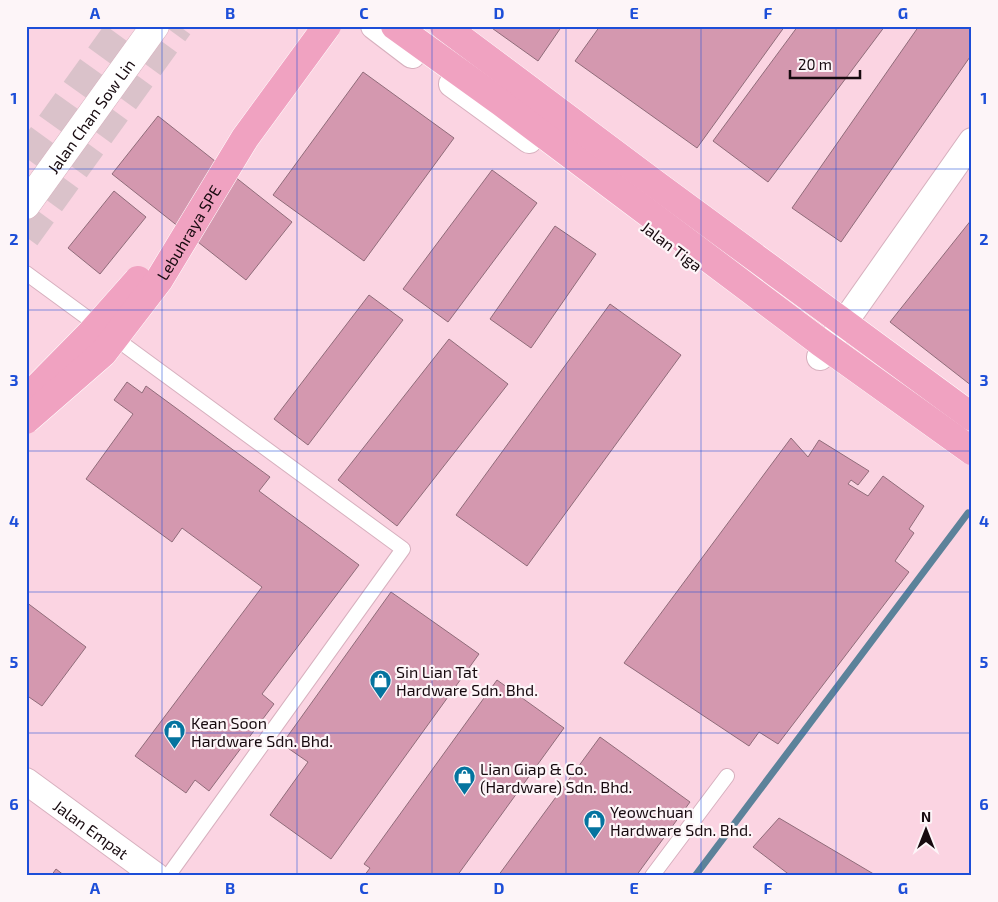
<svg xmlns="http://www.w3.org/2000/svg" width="998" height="902" font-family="'Exo 2',sans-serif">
<rect width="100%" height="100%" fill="#fce2eb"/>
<path fill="#fbd4e2" d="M26,26h946v850h-946z"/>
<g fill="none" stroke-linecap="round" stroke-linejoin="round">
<path stroke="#5c829a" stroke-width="7" d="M695,876l273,-363"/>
</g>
<path fill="#d498af" stroke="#906c7a" d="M489,26h73l-24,35z
M600,26h185l-88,122 -122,-87z
M798,26h87l-117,156 -55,-41z
M919,26h53v28l-131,188 -49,-34z
M363,72l91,66 -90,123 -91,-66z
M158,116l134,106 -46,58 -134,-106z
M492,170l45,33 -89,119 -45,-33z
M114,191l32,26 -46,57 -32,-26z
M972,219v167l-82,-64z
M555,226l41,28 -65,94 -41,-29z
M369,295l34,25 -95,125 -34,-26z
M610,304l71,51 -154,211 -71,-51z
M449,339l59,45 -111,142 -59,-46z
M127,382l15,11 4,-7 124,91 -11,14 100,74 -97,129 12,10 -65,87 -14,-11 -9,13 -51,-37 127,-169 -80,-59 -10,14 -86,-63 47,-65 -19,-14z
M791,438l17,19 11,-17 50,31 -11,14 -7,-5 -3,4 20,12 15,-20 41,30 -15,23 5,4 -19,28 14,11 -131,172 -19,-12 -10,14 -125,-83z
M391,592l88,62 -148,205 -61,-44 38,-53 -26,-18z
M26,602l60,45 -44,59 -16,-11z
M497,680l67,48 -107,148h-93l6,-8 -6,-4z
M600,737l90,65 -54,74h-138z
M779,818l98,58h-86l-38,-29z
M56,869l9,7h-14z"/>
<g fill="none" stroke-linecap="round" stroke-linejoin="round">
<path stroke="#dac2ca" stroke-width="28" stroke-dasharray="28 14" stroke-linecap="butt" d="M26,158l95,-132
M26,237l153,-211"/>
<defs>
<path id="lane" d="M26,273l377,276 -235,327
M652,876l75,-100"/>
<g id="street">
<path d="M374,26l38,29"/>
<path d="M452,84l77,56"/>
<path d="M820,357l152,-216"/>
<path id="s1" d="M26,781l130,95"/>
</g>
<g id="secondary">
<path id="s2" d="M26,205l129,-179"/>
</g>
</defs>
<use href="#lane" stroke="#d7b0be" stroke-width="16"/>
<use href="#street" stroke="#d7b0be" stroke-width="28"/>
<use href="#secondary" stroke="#d7b0be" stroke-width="29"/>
<use href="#lane" stroke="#fff" stroke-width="14"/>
<use href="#street" stroke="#fff" stroke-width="26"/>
<use href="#secondary" stroke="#fff" stroke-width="28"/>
<defs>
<g id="highway-bridge">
<path d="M395,26l107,77 318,239 152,109"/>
<path d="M444,26l214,160 314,231"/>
<path d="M31,394l60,-61 47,-53"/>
<path id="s3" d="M26,420l77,-67 56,-73 86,-142 82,-112"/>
</g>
</defs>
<use href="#highway-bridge" stroke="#fff" stroke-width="29" stroke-linecap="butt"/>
<use href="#highway-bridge" stroke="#f0a2c1" stroke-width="28"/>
</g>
<path fill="none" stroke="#1d4ed8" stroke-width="1" stroke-opacity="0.55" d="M162,26v850M297,26v850M432,26v850M566,26v850M701,26v850M836,26v850M26,169h946M26,310h946M26,451h946M26,592h946M26,733h946"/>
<defs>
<symbol id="shop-pin" viewBox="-11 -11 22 30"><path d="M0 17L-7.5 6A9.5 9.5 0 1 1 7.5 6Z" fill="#05749f" stroke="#fdf5f8"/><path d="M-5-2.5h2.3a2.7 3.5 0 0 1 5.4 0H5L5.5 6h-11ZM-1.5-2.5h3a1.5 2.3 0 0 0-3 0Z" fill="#fff"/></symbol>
</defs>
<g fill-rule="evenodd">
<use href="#shop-pin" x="368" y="668" width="25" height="34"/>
<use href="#shop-pin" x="162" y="718" width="25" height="34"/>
<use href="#shop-pin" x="452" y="764" width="25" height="34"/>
<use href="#shop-pin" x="582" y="808" width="25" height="34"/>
</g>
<g text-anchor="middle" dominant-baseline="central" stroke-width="4.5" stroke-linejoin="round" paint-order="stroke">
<g font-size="16" fill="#170a0f" stroke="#fdf5f8">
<text stroke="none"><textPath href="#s2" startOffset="110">Jalan Chan Sow Lin</textPath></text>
<text stroke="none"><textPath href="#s3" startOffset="250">Lebuhraya SPE</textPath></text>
<text transform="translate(672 246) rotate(37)">Jalan Tiga</text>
<text stroke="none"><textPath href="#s1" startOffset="81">Jalan Empat</textPath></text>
</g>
<g font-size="16" fill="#170a0f" stroke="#fdf5f8" text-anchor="start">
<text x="396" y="671">Sin Lian Tat<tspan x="396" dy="18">Hardware Sdn. Bhd.</tspan></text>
<text x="191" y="722">Kean Soon<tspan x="191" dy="18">Hardware Sdn. Bhd.</tspan></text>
<text x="480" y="768">Lian Giap &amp; Co.<tspan x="480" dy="18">(Hardware) Sdn. Bhd.</tspan></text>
<text x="610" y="811">Yeowchuan<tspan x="610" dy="18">Hardware Sdn. Bhd.</tspan></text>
</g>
</g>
<rect width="998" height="902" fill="none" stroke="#fdf5f8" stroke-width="55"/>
<g transform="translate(926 830)" stroke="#fdf5f8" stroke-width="4" paint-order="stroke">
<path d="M0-4L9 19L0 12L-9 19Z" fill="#170a0f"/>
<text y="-8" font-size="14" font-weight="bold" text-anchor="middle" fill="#170a0f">N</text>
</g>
<path d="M790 70v8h70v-8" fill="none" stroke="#170a0f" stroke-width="2.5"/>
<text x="798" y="70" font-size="15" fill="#170a0f" stroke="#fdf5f8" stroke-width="4" paint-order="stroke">20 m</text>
<rect x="28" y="28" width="942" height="846" fill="none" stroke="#1d4ed8" stroke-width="2"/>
<g font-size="16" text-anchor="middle" font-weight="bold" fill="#1d4ed8">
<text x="95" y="19">A</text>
<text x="230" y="19">B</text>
<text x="364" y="19">C</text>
<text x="499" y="19">D</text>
<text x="634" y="19">E</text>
<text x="768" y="19">F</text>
<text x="903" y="19">G</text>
<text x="14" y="104">1</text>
<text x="984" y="104">1</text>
<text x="14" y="245">2</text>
<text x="984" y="245">2</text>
<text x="14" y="386">3</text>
<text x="984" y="386">3</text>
<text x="14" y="527">4</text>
<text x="984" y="527">4</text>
<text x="14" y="668">5</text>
<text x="984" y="668">5</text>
<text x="14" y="810">6</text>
<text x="984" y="810">6</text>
<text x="95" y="894">A</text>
<text x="230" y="894">B</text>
<text x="364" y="894">C</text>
<text x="499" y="894">D</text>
<text x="634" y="894">E</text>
<text x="768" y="894">F</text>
<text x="903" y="894">G</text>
</g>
</svg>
